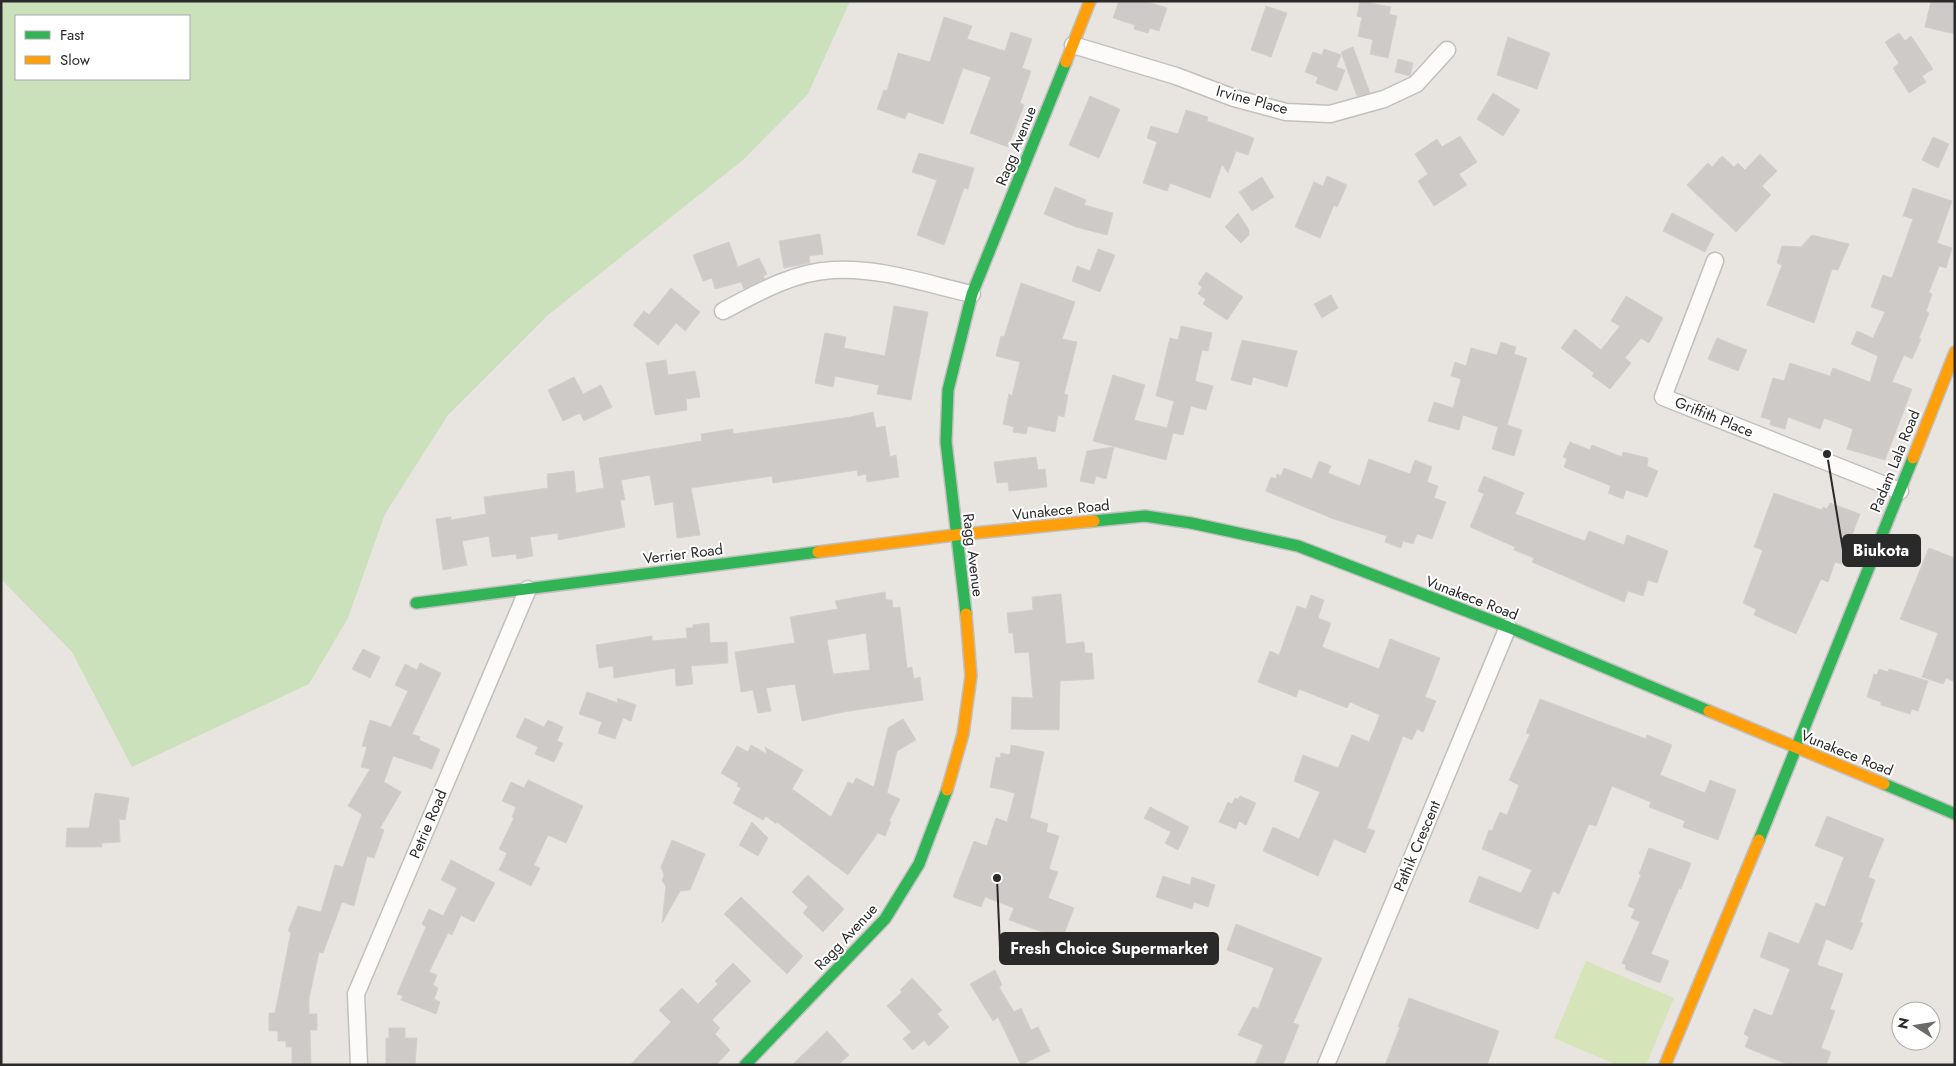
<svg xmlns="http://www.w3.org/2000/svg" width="1956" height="1066" font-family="Jost,sans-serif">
<rect width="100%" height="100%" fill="#e8e4e0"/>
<path fill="#cbe1bb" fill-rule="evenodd" d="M1,1h849l-42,93 -65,66 -195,155 -100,100 -63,99 -37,104 -39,66 -177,83 -60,-115 -71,-73zM16,16h173v63h-173z"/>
<path fill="#d5e5b9" d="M1586,961l88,37 -28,67h-29l-63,-27z"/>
<path fill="#cdcac7" stroke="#d3d0cc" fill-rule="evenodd" d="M1119,1h26l22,7 -8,23 -9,-3 -2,5 -14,-4 1,-4 -22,-7z
M1360,1l31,6 -2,7 8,2 -9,42 -18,-4 3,-14 -15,-4 4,-19 -5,-1z
M1931,1h24v33l-30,-7z
M1266,6l21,7 -16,44 -20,-7z
M944,17l28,9 -5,13 38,12 6,-19 21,7 -10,29 9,3 -11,32 4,2 -16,42 -38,-14 21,-56 -28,-9 -20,56 -35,-12 -3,7 -28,-10 7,-19 3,1 11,-38 32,9z
M1899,33l6,8 6,-5 22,33 -11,7 4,6 -17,11 -16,-25 6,-5 -14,-21z
M1508,37l42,16 -13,36 -40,-14z
M1353,47l17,46 -13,3 -16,-44z
M1324,49l17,6 -5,12 9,3 -8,21 -21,-8 2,-6 -13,-5 8,-20 9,3z
M1398,59l15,4 -3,13 -15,-4z
M1493,93l27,17 -17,26 -26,-17z
M1090,96l30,13 -21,49 -30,-13z
M1186,110l22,7 -1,4 47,17 -6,17 -12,-4 -8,22 -6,-9 -12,34 -40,-15 -3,8 -24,-8 14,-41 -10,-4 4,-12 27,8z
M1460,136l17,26 -18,12 8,11 -33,21 -16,-25 10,-7 -13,-20 22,-15 5,8z
M1933,137l16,7 -11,24 -16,-8z
M919,153l55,15 -6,21 -4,-1 -20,57 -27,-10 20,-55 -25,-8z
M1760,154l17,17 -15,15 9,9 -35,37 -49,-47 21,-22 4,4 10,-11 12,11 4,-4 7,7z
M1327,176l20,9 -10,22 -3,-2 -14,33 -25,-11 19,-45 9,4z
M1262,177l12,20 -22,14 -13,-19z
M1055,187l31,13 -2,5 29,8 -6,22 -31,-8 -32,-13z
M1913,188l39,13 -15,42 15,5 -6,20 -7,-2 -10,26 3,2 -6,17 3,2 -10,25 2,1 -9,20 -8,-4 -12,27 20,7 -27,71 -38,-11 6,-20 -29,-11 -4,11 -32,-12 -3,12 -15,-4 1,-5 -10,-3 12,-39 11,3 6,-18 40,13 3,-8 37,14 8,-26 -27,-12 6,-13 16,7 12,-26 -14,-5 12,-32 9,3 21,-59 -10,-3z
M1238,213l11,17v5l-8,8 -16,-16z
M1672,213l42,21 -9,18 -42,-21z
M820,234l3,20 -14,2 1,7 -26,5 -5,-27z
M1812,235l37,9 -11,26 -6,-1 -18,54 -47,-18 15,-40 -5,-2 5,-17 19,1z
M729,242l9,25 21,-9 8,16 -4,2 2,3 -21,10 -3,-7 -26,7 -3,-11 -9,3 -10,-26z
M1098,249l17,6 -15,37 -28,-11 5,-15 13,5z
M1206,272l37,25 -16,23 -24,-16 3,-5 -8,-5 4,-7 -4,-3z
M1021,283l54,19 -13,37 15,3 -13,52 4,1 -4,22 -6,-2 -3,17 -27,-6 -2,8 -13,-2 1,-5 -11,-3 6,-30 3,2 8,-34 -24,-6 5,-20 3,1z
M671,288l29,24 -15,19 -9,-8 -18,22 -25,-20 11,-14 5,4z
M1331,295l7,13 -16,10 -8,-14z
M1626,296l37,22 -14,25 -8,-5 -16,20 6,5 -21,26 -18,-13 2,-3 -33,-25 14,-19 26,21 19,-24 -9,-5z
M894,306l34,6 -17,88 -34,-6 2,-9 -44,-9 -2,11 -18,-4 10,-50 21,4 -2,11 41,8z
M1181,326l31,7 -4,18 -6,-1 -7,31 18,5 -7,24 -15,-4 -8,29 -10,-2 -7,27 -73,-19 20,-66 32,10 -11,35 33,8 7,-27 -18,-5 14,-58 8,2z
M1717,338l30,12 -9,21 -30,-12z
M1242,340l55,11 -10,36 -34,-10 -2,8 -20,-5z
M1501,342l15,5 -2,7 13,4 -20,67 15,5 -8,26 -22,-7 6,-22 -35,-12 -4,15 -31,-9 6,-19 19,6 8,-29 -10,-3 4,-14 11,4 5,-18 26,7z
M666,360l2,15 27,-4 5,26 -14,2 1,11 -32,5 -9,-52z
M574,377l9,17 18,-9 11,22 -28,14 -4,-8 -17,8 -15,-31z
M873,412l3,16 9,-2 5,31 6,-2 3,22 -32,5 -1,-8 -8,2 -1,-6 -84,13 -1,-7 -81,12 9,47 -23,3 -4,-36 -18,3 -5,-30 -29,5 4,20h-5l5,27 -67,13v-7l-28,4 3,19 -16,3 -1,-5 -24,3 -3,-21 -27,5 5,24 -24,5 -7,-51 15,-2v3l35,-6 -2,-17 64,-9 -1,-14 27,-3 2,22 28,-5 -5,-30 103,-17 -1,-7 32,-5v5l118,-17z
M1570,442l20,8 2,-5 30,12 1,-5 25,6 -1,8 11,5 -11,26 -21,-7 -3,9 -15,-6 3,-7 -47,-19 3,-8 -4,-2z
M1114,447l-8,32 -10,-3 -2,8 -14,-3 7,-30z
M1036,457l2,13 7,-1 2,18 -38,4 -1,-9 -11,1 -3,-21z
M1369,459l41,15 5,-14 17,7 -5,15 11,4 -4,12 12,4 -14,37 -15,-5 -4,10 -10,-3 -2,7 -16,-6 2,-6 -56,-18 -65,-27 5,-14 5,2 1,-5 4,2 3,-8 28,11 7,-18 12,5 -3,7 32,13z
M1484,476l40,17 -9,21 70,27 4,-10 35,14 3,-10 41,16 -11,32 -9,-3 -5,16 -15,-5 -4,11 -92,-40 2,-4 -20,-8 1,-3 -45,-20 14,-33 -6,-3z
M1774,493l48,17 1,-3 4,2 3,-6 30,11 -19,50 -6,-2 -7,20 -7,-3 -25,55 -42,-19 2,-6 -13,-6 20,-53 -9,-3z
M1929,548l26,10v124l-9,-4 -3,6 -21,-7 16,-44 -38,-14z
M885,592l1,8h6l1,8 7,-1 7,61 5,-1 2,12 6,-2 3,23 -80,12 -41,9 -7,-37 -29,4 5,23 -13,2 -5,-23 -12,2 -6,-40 60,-9 -5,-26 48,-8 -3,-8zM866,633l4,37 -37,4 -6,-34z
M1061,594l5,50 18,-2 1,11h7l2,26 -34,2 -1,49 -48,-1 1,-32 21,1 -4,-46 -14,1 -2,-20h-4l-2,-20 26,-3 -1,-13z
M1311,595l13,5 -6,18 13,5 -9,24 57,22 11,-30 50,19 -15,39 11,4 -13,31 -6,-3 -5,11 -9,-4 -36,92 8,3 -10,22 -31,-14 -16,37 -55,-25 10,-24 26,12 21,-47 -26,-11 9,-26 35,13 14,-33 17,7 11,-27 -30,-13 -3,6 -48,-19 -3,8 -38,-15 12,-31 9,4 18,-49 9,3z
M709,623l1,20 17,-1 1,21 -37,3 2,18 -17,2 -1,-18 -61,10 -1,-12 -14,2 -3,-23 56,-9v5l35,-3 -1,-10h7v-3z
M363,649l17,8 -10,21 -18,-9z
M420,663l21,10 -29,61 8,3 -1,3 21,9 -8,20 -39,-13 -9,26 17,10 -21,36 4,2 -10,28 -7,-2 -13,50 -12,-4 -19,51 -4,-1 -10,46v16h8v16h-7l1,35h-19v-18h-6v-6h-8v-10h-9v-18h6l16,-81 -3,-1 10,-25 23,6 14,-47 8,2 19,-53 -14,-8 22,-37 -9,-2 6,-20 -5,-1 8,-26 21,7 17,-36 -13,-6 10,-21 12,6z
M1879,669l9,3 1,-3 39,12 -10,30 -6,-2 -2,5 -29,-9v-3l-14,-5 7,-23 3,1z
M587,692l31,11 -1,-5 19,7 -5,16 -8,-3 -8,21 -17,-6 4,-11 -23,-8z
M1540,699l106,40 1,-4 25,10 -12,30 45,18 5,-13 26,10 -18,50 -35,-13 2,-6 -36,-14 2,-5 -39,-16 -16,40 -7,-2 -30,70 -6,-3 -15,38 -69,-27 10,-26 42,17 11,-23 -50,-21 7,-19 3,1 8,-19 7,3 12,-30 -10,-5 21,-46 -4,-1z
M525,718l19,9 4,-7 15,7 -6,14 6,2 -9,19 -19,-8 3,-7 -22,-10z
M903,719l13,21 -19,11 -10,42 13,6 -11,22 2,1 -6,14 -7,-3 -30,42 -71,-53 -1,2 -10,-8 -3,4 -30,-17 8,-15 -4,-2 1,-3 -17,-10 16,-27 11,6 3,-7 16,9 -2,-7 38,23 -11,19 39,28 17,-35 5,2 3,-6 18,9 14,-59z
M1011,745l33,7 -14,66 18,6 -2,8 13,4 -10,33 9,3 -10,26 26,10 -12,31 -53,-19 5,-12 -29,-11 -4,10 -28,-10 21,-56 13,5 9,-28 11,4 8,-29 -25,-6 6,-30 4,1 1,-5 9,2z
M528,780l55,26 -17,37 -18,-8 -14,30 6,3 -9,18 -32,-16 8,-17 -8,-4 15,-31 -2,-1 4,-10 -14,-6 9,-19 13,6z
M95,793l34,5 -4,22 -6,-1 1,23 -18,1v4h-36l1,-19h22z
M1240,796l16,7 -10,22 -7,-4 -3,8 -17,-7 9,-20 4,2 3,-6 3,1z
M1150,807l39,20 -11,23 -13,-7 6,-11 -27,-14z
M1827,816l57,23 -16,38 7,3 -15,42 3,1 -11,27 -26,-11 -9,26 26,9 -13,35 5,2 -14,37 10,4 -5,13h-37l-44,-18 4,-10 -5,-3 10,-25 18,7 18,-47 -30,-12 9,-25 30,12 17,-41 9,4 19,-50 -29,-11z
M752,822l16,16 -10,18 -19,-11z
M672,840l33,14 -15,36 -10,1 -18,32 4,-37 -4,-5 2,-6 -3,-8z
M1649,848l42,15 -10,26 -2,-1 -28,66 18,7 -9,22 -35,-14 1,-4 -4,-2 18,-41 -9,-4 4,-9 -7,-3 13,-31 -2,-1z
M451,860l44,23 -21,39 -13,-7 -9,20 -4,-2 -19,39 8,3 -4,10 5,3 -4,11 6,3 -4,12 -35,-14 2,-4 -6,-2 29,-67 -4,-3 7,-15 14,7 14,-28 -16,-8z
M808,875l36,34 -21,23 -20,-19 5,-6 -16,-15z
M1163,876l27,9 2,-8 23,8 -7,22 -14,-5 -2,7 -36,-12z
M741,897l62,59 -16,18 -63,-60z
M1236,924l86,34 -29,65 6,2 -16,40h-28l8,-20 -25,-10 15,-28 5,2 16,-41 -47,-18z
M733,963l18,18 -39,39 8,8 -5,6 15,16 -14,15h-86l41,-43 -12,-12 23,-22 16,16 20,-20 -3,-3z
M995,970l7,15 -3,2 15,25 7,-4 10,22 7,-3 12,24 -29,14 -23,-48 -5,4 -23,-37z
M912,978l30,32 -5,4 12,13 -20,19 -5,-6 -11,10 -10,-11 8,-7 -24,-26 15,-14 -2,-2z
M1409,998l90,33 -12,34h-102l15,-38h-2z
M389,1028h16v10h12l-2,27h-29v-27h3z
M827,1031l22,24 -11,10h-46z"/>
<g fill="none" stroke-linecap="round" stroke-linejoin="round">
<defs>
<path id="street" d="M1073,45l103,31 58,22 52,14 44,2 54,-15 32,-15 31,-34
M1715,261l-52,136 237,94
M723,311c34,-18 70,-39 110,-41 46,-3 94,14 139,24
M359,1065l-3,-71 172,-405
M1326,1065l182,-438"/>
<path id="fast" d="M1094,521l51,-5 46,7 107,23 210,81 201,84
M416,603l402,-51
M966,614l-20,-172 2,-52 24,-96 94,-232
M1884,784l71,30
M1759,840l154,-382
M745,1065l140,-146 34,-55 28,-74"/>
<path id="slow" d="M1066,62l24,-61
M1913,458l42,-106
M818,552l137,-17 139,-14
M1709,711l175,73
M947,790l16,-56 8,-58 -5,-62
M1665,1065l94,-225"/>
</defs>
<use href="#street" stroke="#c1c0c1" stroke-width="19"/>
<use href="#fast" stroke="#c1c0c1" stroke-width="14"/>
<use href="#slow" stroke="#c1c0c1" stroke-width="14"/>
<use href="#street" stroke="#fcfbfa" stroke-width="16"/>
<use href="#fast" stroke="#30b455" stroke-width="11"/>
<use href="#slow" stroke="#ff9f0a" stroke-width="11"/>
</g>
<g text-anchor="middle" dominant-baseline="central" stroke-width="4" stroke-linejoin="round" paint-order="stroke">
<g font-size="15" fill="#2a2a2a" stroke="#fff">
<text transform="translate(1252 100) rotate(15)">Irvine Place</text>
<text transform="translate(1016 146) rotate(-68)">Ragg Avenue</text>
<text transform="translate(1714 417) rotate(22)">Griffith Place</text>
<text transform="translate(1895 461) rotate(-68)">Padam Lala Road</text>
<text transform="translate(1061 510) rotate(-6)">Vunakece Road</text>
<text transform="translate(683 554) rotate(-7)">Verrier Road</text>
<text transform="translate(973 555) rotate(83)">Ragg Avenue</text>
<text transform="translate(1472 598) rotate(21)">Vunakece Road</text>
<text transform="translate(1847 753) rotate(22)">Vunakece Road</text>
<text transform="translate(428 824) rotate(-67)">Petrie Road</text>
<text transform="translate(1417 846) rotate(-67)">Pathik Crescent</text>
<text transform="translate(846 937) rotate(-47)">Ragg Avenue</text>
</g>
</g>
<path fill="none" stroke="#2a2a2a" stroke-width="2" d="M1827 454L1843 550M997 878L1000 948"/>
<g fill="#2a2a2a" stroke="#fff" stroke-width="2">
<circle cx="1827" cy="454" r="5"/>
<circle cx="997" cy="878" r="5"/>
</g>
<g fill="#2a2a2a" stroke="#2a2a2a" stroke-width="2">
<rect x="1843" y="535" width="77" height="31" rx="5"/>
<rect x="1000" y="933" width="218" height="31" rx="5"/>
</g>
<g font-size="16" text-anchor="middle" font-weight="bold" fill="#fff">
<text x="1881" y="556">Biukota</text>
<text x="1109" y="954">Fresh Choice Supermarket</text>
</g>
<rect width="1956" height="1066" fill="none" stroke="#2a2a2a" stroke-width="5"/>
<rect x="15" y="15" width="175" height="65" fill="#ffffff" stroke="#aaaaaa"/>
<rect x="25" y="31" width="25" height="8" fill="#30b455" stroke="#aaaaaa"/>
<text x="60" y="40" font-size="15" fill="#2a2a2a">Fast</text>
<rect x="25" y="56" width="25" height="8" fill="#ff9f0a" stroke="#aaaaaa"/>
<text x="60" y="65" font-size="15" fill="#2a2a2a">Slow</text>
<g transform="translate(1916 1026) rotate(282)"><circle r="24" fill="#ffffff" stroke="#aaaaaa"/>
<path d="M0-4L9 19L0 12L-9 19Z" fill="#6c6b6a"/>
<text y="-8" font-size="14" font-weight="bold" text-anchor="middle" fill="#2a2a2a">N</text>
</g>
</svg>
